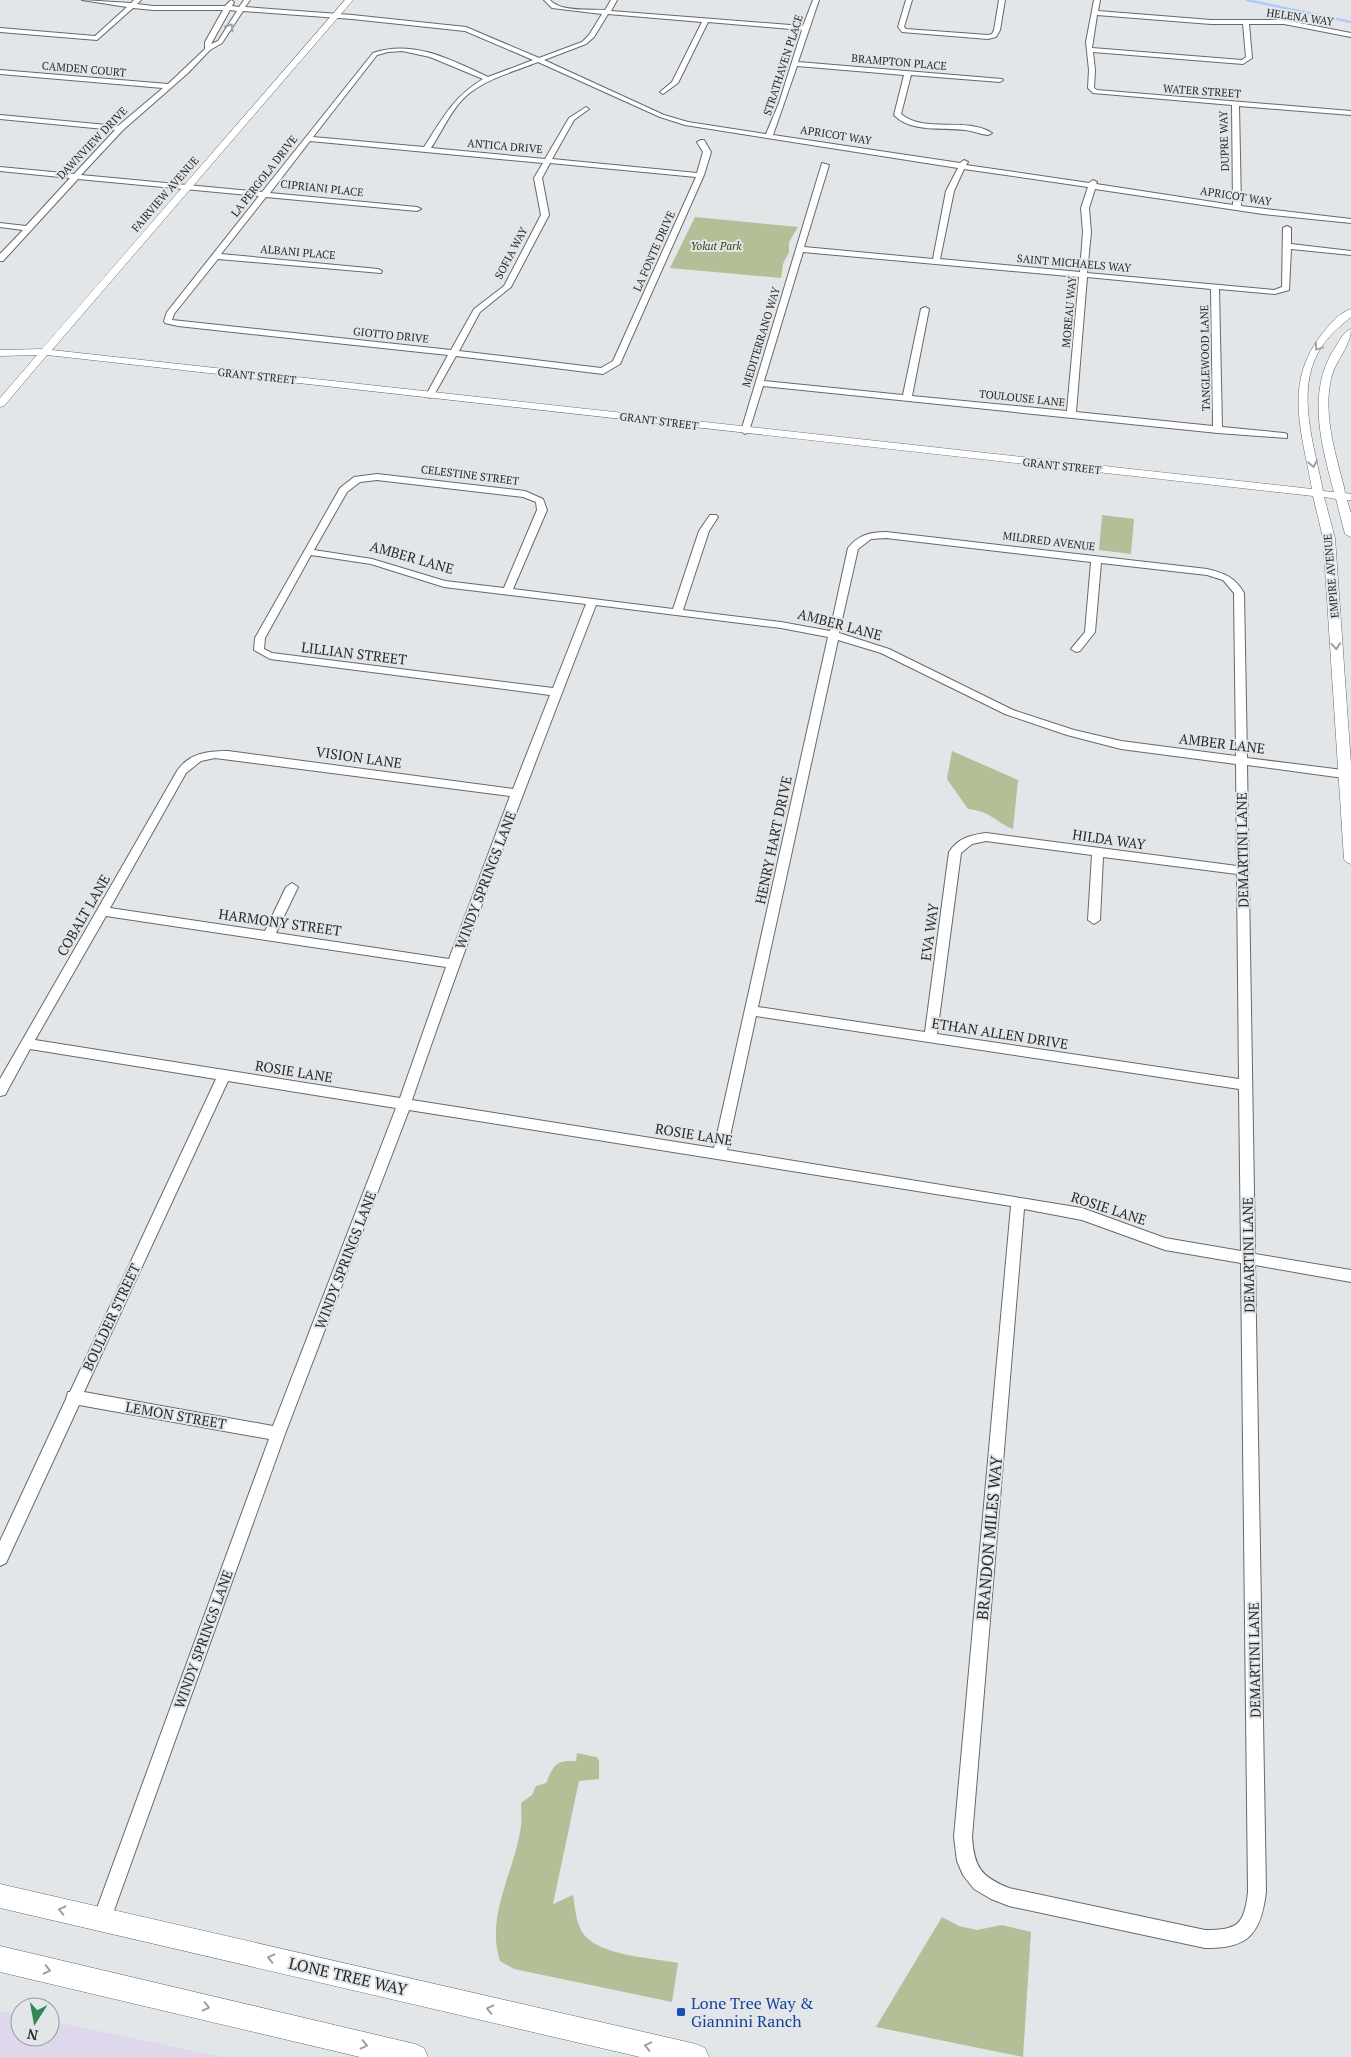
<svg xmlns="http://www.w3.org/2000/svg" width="1351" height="2057" font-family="'PT Serif',serif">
<rect width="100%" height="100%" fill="#e2e6e9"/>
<path fill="#dfd7ec" d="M0,2011l20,4v22h30v-16l173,36h-223z"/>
<path fill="#b2bf97" d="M695,217l103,10 -9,15v10l-6,12 -2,14 -111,-10z
M1102,515l32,4 -3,35 -32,-4z
M952,751l66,29 -5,49c-18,-7 -22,-18 -45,-20l-21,-30z
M577,1753l19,4 3,3v19l-20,2 -26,123 20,-9c2,12 3,31 12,41 18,20 68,22 93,27l-6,39 -158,-33 -14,-8c-15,-45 15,-90 21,-135 1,-7 0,-15 0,-23l11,-8 4,-9 10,-3c8,-18 9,-23 30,-22z
M942,1917l17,9 18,4 25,-5 29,7 -8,125 -147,-30z"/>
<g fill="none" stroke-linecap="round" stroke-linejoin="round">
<path stroke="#afcbfb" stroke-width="2.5" d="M1247,0l104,22"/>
<defs>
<path id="minor" d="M82,0l49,3 3,-3h7l-4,4 16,2h72l6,-6 3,2 -2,4 7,1 5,-7h6l-5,7 107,8 114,12 73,31 43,-16 7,-7 13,-21 -50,-6 -8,-8h6c10,12 40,9 55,10l6,-10h6l-6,11 192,15 10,-26h6l-21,62 204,17 1,1 -3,2 -89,-7 -10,39c24,20 64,2 91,19l-4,2c-8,-1 -15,-4 -23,-5 -22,-3 -54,3 -71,-15l10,-40 -107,-9 -24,69 187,28 4,-3 4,2 -2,3 123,18 4,-3 4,2 -1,2 137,21 -1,-100 -139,-12 -5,-5 1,-18 -3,-28 8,-42h6l-2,11 113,9h73l67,13v4l-67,-13h-35l3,34 -9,6 -150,-12 2,18 -1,18 3,2 254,21v4l-112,-9 2,100 110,13v4l-88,-9 -168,-25 -6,19 2,24 -4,41 187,17 8,-3 1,-59 4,-2 4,2v16l60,7v4l-60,-6 -2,41 -14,4 -56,-5 3,138 62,6 3,1v4l-69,-5 -455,-47 -14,45 -4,3 -4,-3 81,-268 7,2 -25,82 129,12 13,-68 12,-23 -273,-43 -25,-8 -122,-55c-22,9 -47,15 -67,30 -18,13 -28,38 -40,56l114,11 24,-41 17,-11 3,2 -15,11 -22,39 145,14 6,-21 -6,-10 4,-2h3l7,12 -7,23 -84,189 -17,10 -147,-18 -22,39 -4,3 -4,-3 22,-40 -270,-29 -13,-3 -1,-2 3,-9 92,-116 -181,-17 -75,82h-3v-7l23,-24 -23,-3v-4l26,3 44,-48 -70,-7v-4l74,7 41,-44 -115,-11v-4l118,11 45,-38 -163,-14v-4l168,14 37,-35v-7l18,-32h-70l-20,-2 -36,32 -97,-8v-4l95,8 32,-29zM230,10l7,1 -19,30 -7,3zM243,11l109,8 113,12 68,29 -45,17c-36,-17 -75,-38 -115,-24l-111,139 -181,-17 42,-45 65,-57 22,-23 12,-7zM608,14l94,8 -30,60 -12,10 3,2 15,-11 30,-61 94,8 -23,73 -13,31 -78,-12 -24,-7 -120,-55 42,-16 8,-7zM1097,15l114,9h32l3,33 -4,3 -150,-12zM402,51l28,6 53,22c-31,19 -40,39 -59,68l-111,-10 64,-82 11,-3zM310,141l233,22 -9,15 7,37 -37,71 -30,23 -23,41 -279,-30 2,-6 44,-55 163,14 1,-2 -4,-2 -157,-15 45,-57 151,14 4,-2 -4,-2 -147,-14zM550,163l146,14 -83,184 -12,7 -142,-17 21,-39 31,-25 38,-72 -7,-37zM964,169l124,18 -7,21 2,24 -3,40 -140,-13 14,-68zM803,252l276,25 -12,134 -155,-15 17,-87 -4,-2 -4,2 -18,86 -139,-14zM1087,277l124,12 2,137 -137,-14z
M906,0h6l-8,27 2,2 82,6 4,-1 2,-4 5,-30h6l-5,30 -4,7 -8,2 -86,-7 -4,-5z
M377,474l148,17 18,8 4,11 -34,79 160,20 26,-78 11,-16h6l2,2 -9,14 -26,79 98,12 49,9 18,-83c10,-13 22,-16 38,-16l321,37c17,4 28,8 37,24l3,165 104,13v8l-104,-14 8,489 96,16v12l-96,-17 11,627c-5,42 -18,57 -61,56l-196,-42 -18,-7 -17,-10 -11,-14 -6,-14 -3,-24 57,-631 -602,-96 -124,324 -174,485 -3,6 -6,3 -6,-3 -3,-6 176,-480 -190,-34 -73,158 -6,3v-25l66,-142 2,-7h2l146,-313 -186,-30 -25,46 -5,1v-17l177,-308c12,-18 31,-20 51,-20l285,38 37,-94 -280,-36 -16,-9 1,-12 85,-150 14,-11zM377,480l146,17 13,5 1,8 -33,78 -59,-7 -73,-22 -58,-9 33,-58 13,-10zM886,538l205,24 -6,70 -14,17 5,3 4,-1 15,-19 6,-69 106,12 16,5 11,13 2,163 -115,-15 -47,-11 -61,-20 -124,-61 -50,-16 19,-84 13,-10zM311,555l60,9 73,23 142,17 -33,84 -281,-35 -8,-4 1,-11zM596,605l185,23 47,9 -114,511 -302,-48c57,-166 120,-330 184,-495zM838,640l43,13 124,61 62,21 54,14 115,15 1,102 -251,-33c-15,2 -28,5 -37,19l-24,180 -167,-25zM215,758l295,38 -61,163 -173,-26 22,-46 -6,-4 -6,4 -21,44 -155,-23 76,-135 15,-12zM986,841l106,14 -4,65 6,4 6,-4 3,-63 134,17 2,205 -302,-45 24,-181 11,-9zM106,916l340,51 -46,131 -365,-58zM756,1016l483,73 2,162 -76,-13 -83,-30 -355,-58zM228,1081l168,27 -123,318 -189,-34zM1024,1209l58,11 83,30 76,13 7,629c-4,33 -10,38 -43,38l-196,-42c-28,-11 -35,-21 -37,-51z"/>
<path id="tertiary" d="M345,0h8l-301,350 1260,139c-10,-57 -29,-105 10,-155 7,-9 18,-22 29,-25v8c-12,10 -24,20 -32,34 -24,41 -4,97 4,140l11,1c-13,-48 -28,-102 2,-146 4,-6 8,-15 15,-17 0,16 -14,30 -19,46 -10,36 3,77 12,112l1,6 6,1v6h-4l4,13v24l-6,-3 -9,-35 -12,-2 11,41 16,226v100l-5,-2 -2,-3 -21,-321 -10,-42 -1266,-141 -43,51 -4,1v-9l37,-43 -37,1v-6l42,-1z"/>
<path id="secondary" d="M0,1884l696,160 9,4 4,9h-69l-640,-149z
M0,1946l415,98 9,4 4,9h-68l-360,-85z"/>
</defs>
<use href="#minor" stroke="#66696c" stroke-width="2"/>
<use href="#tertiary" stroke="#66696c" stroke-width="1"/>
<use href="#secondary" stroke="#66696c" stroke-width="1"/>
<use href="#minor" fill="#fff" fill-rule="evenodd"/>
<use href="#tertiary" fill="#fff" fill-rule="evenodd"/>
<use href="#secondary" fill="#fff" fill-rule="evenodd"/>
</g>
<defs><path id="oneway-chevron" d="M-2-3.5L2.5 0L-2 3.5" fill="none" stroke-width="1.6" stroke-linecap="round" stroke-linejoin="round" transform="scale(1.25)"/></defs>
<g stroke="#9e9fa0">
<use href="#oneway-chevron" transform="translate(230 27) rotate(-58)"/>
<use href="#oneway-chevron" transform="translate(1318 347) rotate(124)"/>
<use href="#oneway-chevron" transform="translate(1313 464) rotate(79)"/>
<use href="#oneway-chevron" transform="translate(1336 646) rotate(86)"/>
<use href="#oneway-chevron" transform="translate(62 1910) rotate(-167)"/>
<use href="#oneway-chevron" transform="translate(271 1958) rotate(-167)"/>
<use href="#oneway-chevron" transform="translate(47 1970) rotate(13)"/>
<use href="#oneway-chevron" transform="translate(206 2007) rotate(13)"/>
<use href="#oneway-chevron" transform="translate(490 2009) rotate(-167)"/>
<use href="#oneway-chevron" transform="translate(364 2045) rotate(13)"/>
<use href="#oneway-chevron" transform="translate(648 2046) rotate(-167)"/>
</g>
<rect fill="#1a4fb4" stroke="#e2e6e9" stroke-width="2" x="676" y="2007" width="10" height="10" rx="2.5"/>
<g text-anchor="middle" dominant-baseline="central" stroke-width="4" stroke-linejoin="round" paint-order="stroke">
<g font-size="11" fill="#282a2b" stroke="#e2e6e9">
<text transform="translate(1300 17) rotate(8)">HELENA WAY</text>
<text transform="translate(899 62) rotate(5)">BRAMPTON PLACE</text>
<text transform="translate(783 65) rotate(-72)">STRATHAVEN PLACE</text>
<text transform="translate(84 69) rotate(5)">CAMDEN COURT</text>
<text transform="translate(1202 91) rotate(4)">WATER STREET</text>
<text transform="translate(836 135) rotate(9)">APRICOT WAY</text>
<text transform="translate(1224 141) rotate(-92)">DUPRE WAY</text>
<text transform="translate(92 143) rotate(-46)">DAWNVIEW DRIVE</text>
<text transform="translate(505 146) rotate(5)">ANTICA DRIVE</text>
<text transform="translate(264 176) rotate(-52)">LA PERGOLA DRIVE</text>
<text transform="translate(322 188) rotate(6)">CIPRIANI PLACE</text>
<text transform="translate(165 194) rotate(-49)">FAIRVIEW AVENUE</text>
<text transform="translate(1236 196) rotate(9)">APRICOT WAY</text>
<text transform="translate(654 251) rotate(-66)">LA FONTE DRIVE</text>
<text transform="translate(298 252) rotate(5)">ALBANI PLACE</text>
<text transform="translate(511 253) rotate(-62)">SOFIA WAY</text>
<text transform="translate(1074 263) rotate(5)">SAINT MICHAELS WAY</text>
<text transform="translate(1069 312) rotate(-85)">MOREAU WAY</text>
<text transform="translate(391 335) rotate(6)">GIOTTO DRIVE</text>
<text transform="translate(761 337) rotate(-73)">MEDITERRANO WAY</text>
<text transform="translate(1205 358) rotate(-91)">TANGLEWOOD LANE</text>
<text transform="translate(257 376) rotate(6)">GRANT STREET</text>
<text transform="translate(1022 398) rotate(6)">TOULOUSE LANE</text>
<text transform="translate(659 421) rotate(7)">GRANT STREET</text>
<text transform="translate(1062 466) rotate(6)">GRANT STREET</text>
<text transform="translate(470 475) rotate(7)">CELESTINE STREET</text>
<text transform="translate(1049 541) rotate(7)">MILDRED AVENUE</text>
<text transform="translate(1331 576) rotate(-95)">EMPIRE AVENUE</text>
</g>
<g font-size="11" font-style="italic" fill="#333f0d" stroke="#e2e6e9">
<text x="716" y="246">Yokut Park</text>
</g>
<g font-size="14" fill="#282a2b" stroke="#e2e6e9">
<text transform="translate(412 557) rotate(16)">AMBER LANE</text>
<text transform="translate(840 624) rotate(15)">AMBER LANE</text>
<text transform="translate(354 653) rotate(7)">LILLIAN STREET</text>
<text transform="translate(1222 743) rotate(7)">AMBER LANE</text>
<text transform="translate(359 757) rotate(8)">VISION LANE</text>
<text transform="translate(1109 839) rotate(8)">HILDA WAY</text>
<text transform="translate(773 840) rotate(-78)">HENRY HART DRIVE</text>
<text transform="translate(1242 850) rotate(-91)">DEMARTINI LANE</text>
<text transform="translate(485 880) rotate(-69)">WINDY SPRINGS LANE</text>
<text transform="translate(83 915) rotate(-60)">COBALT LANE</text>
<text transform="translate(280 922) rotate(8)">HARMONY STREET</text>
<text transform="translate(929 932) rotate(-82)">EVA WAY</text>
<text transform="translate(1000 1033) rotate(9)">ETHAN ALLEN DRIVE</text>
<text transform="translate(294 1071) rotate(9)">ROSIE LANE</text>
<text transform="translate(694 1134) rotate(9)">ROSIE LANE</text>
<text transform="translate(1109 1208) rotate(18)">ROSIE LANE</text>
<text transform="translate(1248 1255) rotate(-91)">DEMARTINI LANE</text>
<text transform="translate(345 1260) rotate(-69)">WINDY SPRINGS LANE</text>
<text transform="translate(111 1317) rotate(-65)">BOULDER STREET</text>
<text transform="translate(176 1415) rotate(10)">LEMON STREET</text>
<text transform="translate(203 1639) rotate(-70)">WINDY SPRINGS LANE</text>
<text transform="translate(1254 1660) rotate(-91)">DEMARTINI LANE</text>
</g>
<g font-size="16" fill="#282a2b" stroke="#e2e6e9">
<text transform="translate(989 1538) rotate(-85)">BRANDON MILES WAY</text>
<text transform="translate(348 1976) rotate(13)">LONE TREE WAY</text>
</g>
<g font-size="16" fill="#164399" stroke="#e2e6e9" text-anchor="start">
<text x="691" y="2003">Lone Tree Way &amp;<tspan x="691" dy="18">Giannini Ranch</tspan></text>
</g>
</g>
<g transform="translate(35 2022) rotate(191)"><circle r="24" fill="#e2e6e9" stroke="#989b9d"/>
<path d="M0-4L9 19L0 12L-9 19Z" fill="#32875a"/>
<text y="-8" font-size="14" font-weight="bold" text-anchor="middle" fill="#282a2b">N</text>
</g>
</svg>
